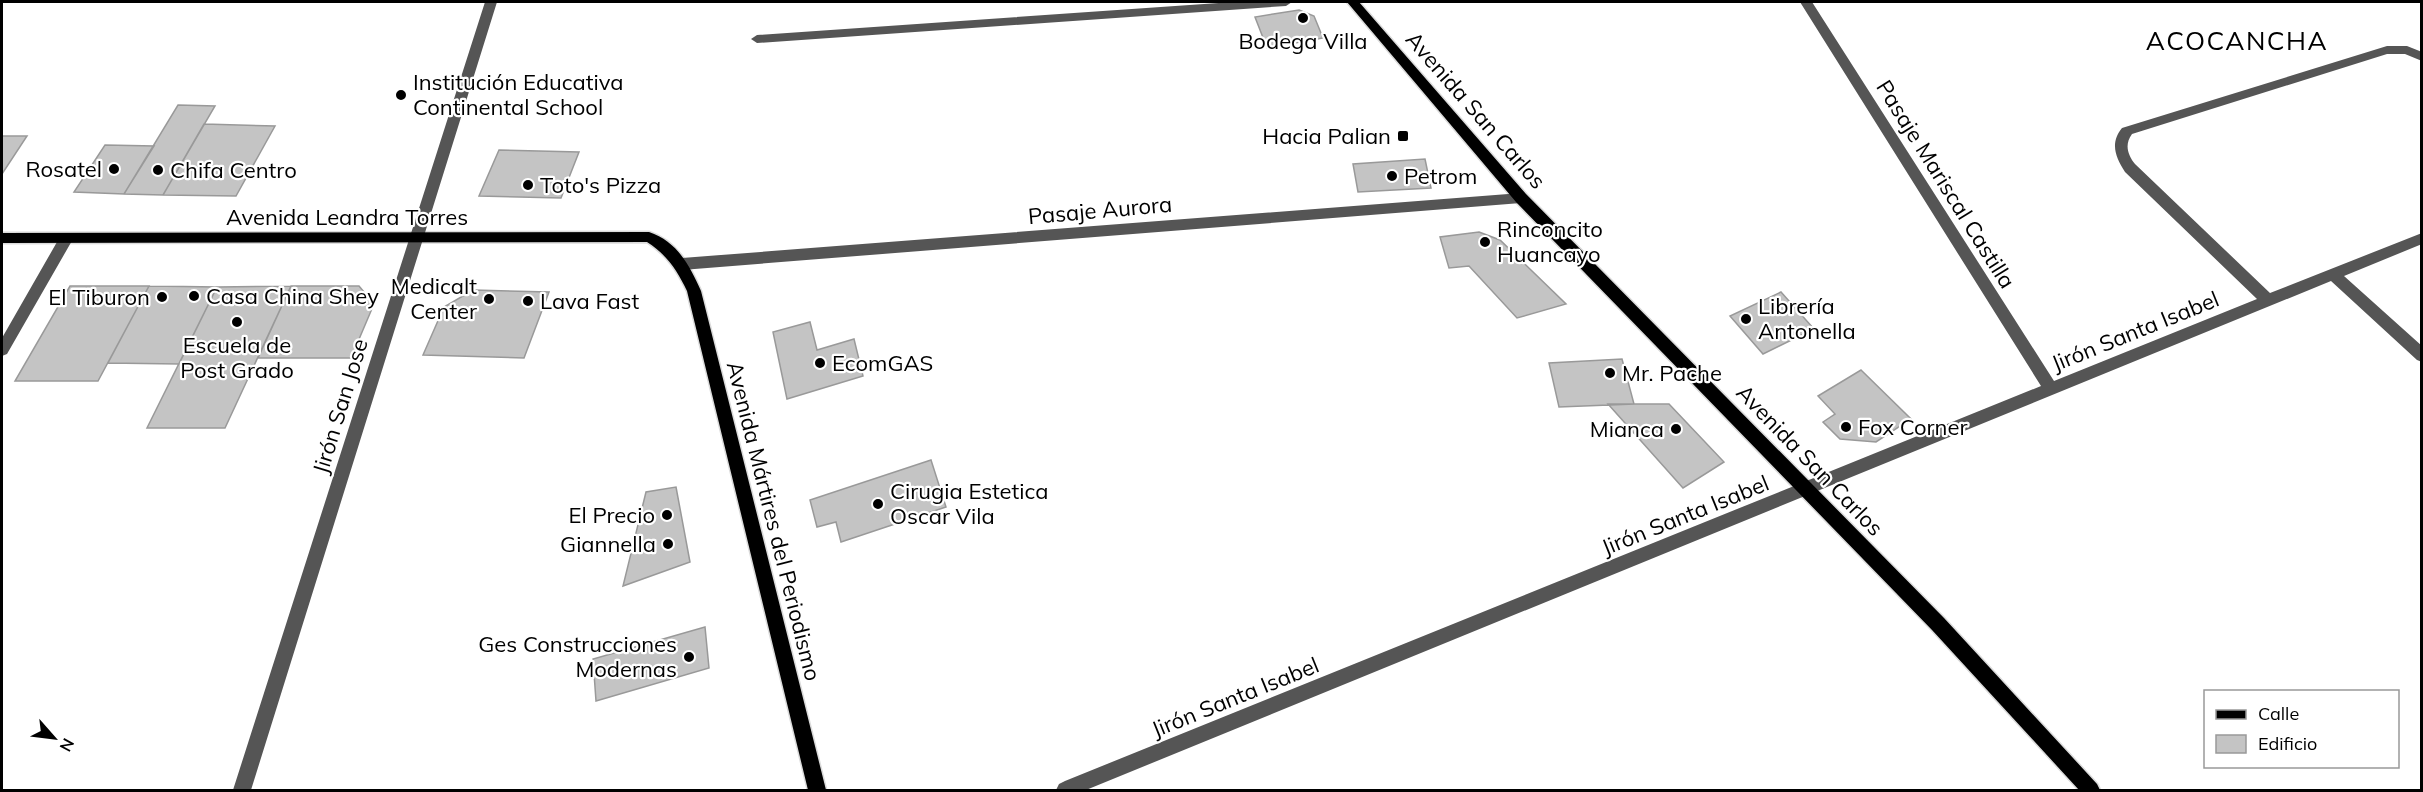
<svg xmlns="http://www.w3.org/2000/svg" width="2423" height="792" font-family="Mulish,sans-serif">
<rect width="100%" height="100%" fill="#fff"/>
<path fill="#c4c4c4" stroke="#999" stroke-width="1.5" d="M1299,10l15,6 9,22 -56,10 -12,-31z
M178,105l37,1 -52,89 -39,-1z
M204,124l71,2 -39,70 -73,-1z
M2,136h25l-25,38z
M105,145l49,1 -30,48 -50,-2z
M499,150l80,2 -18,46 -82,-2z
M1425,159l6,29 -73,4 -5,-28z
M1479,232l21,8 66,64 -49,14 -48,-52 -20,2 -9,-31z
M70,286h79l-51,95h-83z
M149,286l68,1 -38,77 -71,-1z
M291,286h68l15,18 -23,54h-93z
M291,286l-66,142h-78l70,-141z
M473,290l76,2 -25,66 -101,-3 21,-48z
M1781,292l33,37 -51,25 -33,-38z
M810,322l7,28 37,-11 9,37 -76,23 -14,-67z
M1622,359l12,45 -75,3 -10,-44z
M1861,370l50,49 -35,23 -36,-3 -17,-17 12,-8 -17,-18z
M1608,404h61l55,58 -41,26z
M931,460l15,47 -105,35 -5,-20 -19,5 -7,-27z
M676,487l14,75 -67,24 23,-94z
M705,627l4,41 -113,33 -3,-42z"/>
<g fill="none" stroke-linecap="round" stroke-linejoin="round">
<defs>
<path id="major" d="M1347,2h12l167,192 418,424 153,166 3,6h-21l-147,-160 -416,-428z
M649,232c28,9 41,34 52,59l125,499h-18l-121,-499c-10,-21 -20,-36 -40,-49l-645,1v-10z"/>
</defs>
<use href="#major" stroke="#dbdbdb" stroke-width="3"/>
<path fill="#555" fill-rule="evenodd" d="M485,2h12l-246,788h-18z
M1233,2h59l-6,4 -529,37 -6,-4 6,-4z
M1800,2h12l242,379 203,-82 -132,-127c-10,-16 -15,-29 -3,-44l265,-82h20l15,6v9l-17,-7h-18l-255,80c-8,11 -4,21 3,30l135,129 152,-60v11l-78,32 78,70v16l-5,-2 -86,-79 -1245,509h-30l3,-6 6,-3 976,-395z
M1521,193l7,5 -7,5 -839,67 -7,-6 7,-6z
M66,234l7,5 -66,115 -5,2v-18l59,-103z"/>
<use href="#major" fill="#000" fill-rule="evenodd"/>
</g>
<g fill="#000" stroke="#fff" stroke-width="2">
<circle cx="1303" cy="18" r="6"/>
<circle cx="401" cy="95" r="6"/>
<rect x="1397" y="130" width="12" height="12" rx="3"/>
<circle cx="114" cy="169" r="6"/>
<circle cx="158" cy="170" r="6"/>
<circle cx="1392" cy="176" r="6"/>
<circle cx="528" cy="185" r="6"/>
<circle cx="1485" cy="242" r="6"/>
<circle cx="194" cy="296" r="6"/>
<circle cx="162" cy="297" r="6"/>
<circle cx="489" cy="299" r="6"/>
<circle cx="528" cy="301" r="6"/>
<circle cx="1746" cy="319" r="6"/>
<circle cx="237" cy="322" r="6"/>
<circle cx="820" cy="363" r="6"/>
<circle cx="1610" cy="373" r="6"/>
<circle cx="1846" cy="427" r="6"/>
<circle cx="1676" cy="429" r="6"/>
<circle cx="878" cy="504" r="6"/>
<circle cx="667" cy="515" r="6"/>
<circle cx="668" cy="544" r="6"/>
<circle cx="689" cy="657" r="6"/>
</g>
<g text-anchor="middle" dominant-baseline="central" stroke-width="4.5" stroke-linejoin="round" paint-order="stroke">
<g font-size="22" fill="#000" stroke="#fff" text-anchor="start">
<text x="1303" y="41" text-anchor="middle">Bodega Villa</text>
<text x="413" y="82">Institución Educativa<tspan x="413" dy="25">Continental School</tspan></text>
<text x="1391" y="136" text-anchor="end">Hacia Palian</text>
<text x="102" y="169" text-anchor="end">Rosatel</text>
<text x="170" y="170">Chifa Centro</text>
<text x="1404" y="176">Petrom</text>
<text x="540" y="185">Toto's Pizza</text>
<text x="1497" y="229">Rinconcito<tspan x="1497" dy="25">Huancayo</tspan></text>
<text x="477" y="286" text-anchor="end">Medicalt<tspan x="477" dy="25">Center</tspan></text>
<text x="206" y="296">Casa China Shey</text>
<text x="150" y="297" text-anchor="end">El Tiburon</text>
<text x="540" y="301">Lava Fast</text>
<text x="1758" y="306">Librería<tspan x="1758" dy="25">Antonella</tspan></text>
<text x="237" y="345" text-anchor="middle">Escuela de<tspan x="237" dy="25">Post Grado</tspan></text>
<text x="832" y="363">EcomGAS</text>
<text x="1622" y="373">Mr. Pache</text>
<text x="1858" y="427">Fox Corner</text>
<text x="1664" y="429" text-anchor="end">Mianca</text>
<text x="890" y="491">Cirugia Estetica<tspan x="890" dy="25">Oscar Vila</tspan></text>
<text x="655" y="515" text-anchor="end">El Precio</text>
<text x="656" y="544" text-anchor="end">Giannella</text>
<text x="677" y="644" text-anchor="end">Ges Construcciones<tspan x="677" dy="25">Modernas</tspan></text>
</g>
<g font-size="22" fill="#000" stroke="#fff">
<text transform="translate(1476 110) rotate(49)">Avenida San Carlos</text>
<text transform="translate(1946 184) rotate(58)">Pasaje Mariscal Castilla</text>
<text transform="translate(1100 210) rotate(-5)">Pasaje Aurora</text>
<text x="347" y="217">Avenida Leandra Torres</text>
<text transform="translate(2135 331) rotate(-22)">Jirón Santa Isabel</text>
<text transform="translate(340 406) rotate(-73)">Jirón San Jose</text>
<text transform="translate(1810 460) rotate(46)">Avenida San Carlos</text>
<text transform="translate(1685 515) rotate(-22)">Jirón Santa Isabel</text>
<text transform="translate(774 521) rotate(76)">Avenida Mártires del Periodismo</text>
<text transform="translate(1235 697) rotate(-22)">Jirón Santa Isabel</text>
</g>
<g font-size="26" letter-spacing="1.5" fill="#000" stroke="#fff">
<text x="2237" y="40">ACOCANCHA</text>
</g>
</g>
<rect width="2423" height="792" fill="none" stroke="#000000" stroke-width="6"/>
<rect x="2204" y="690" width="195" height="78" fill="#ffffff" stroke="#999999" stroke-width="1.5"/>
<rect x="2216" y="710" width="30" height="9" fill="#000000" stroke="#999999" stroke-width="1.5"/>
<text x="2258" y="720" font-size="18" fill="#000000">Calle</text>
<rect x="2216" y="735" width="30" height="18" fill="#c4c4c4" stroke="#999999" stroke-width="1.5"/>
<text x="2258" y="750" font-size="18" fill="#000000">Edificio</text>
<g transform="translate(54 738) rotate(118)" stroke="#ffffff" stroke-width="4.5" paint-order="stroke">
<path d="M0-4.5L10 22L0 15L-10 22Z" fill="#000000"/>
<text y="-9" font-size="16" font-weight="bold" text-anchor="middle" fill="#000000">N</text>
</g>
</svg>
